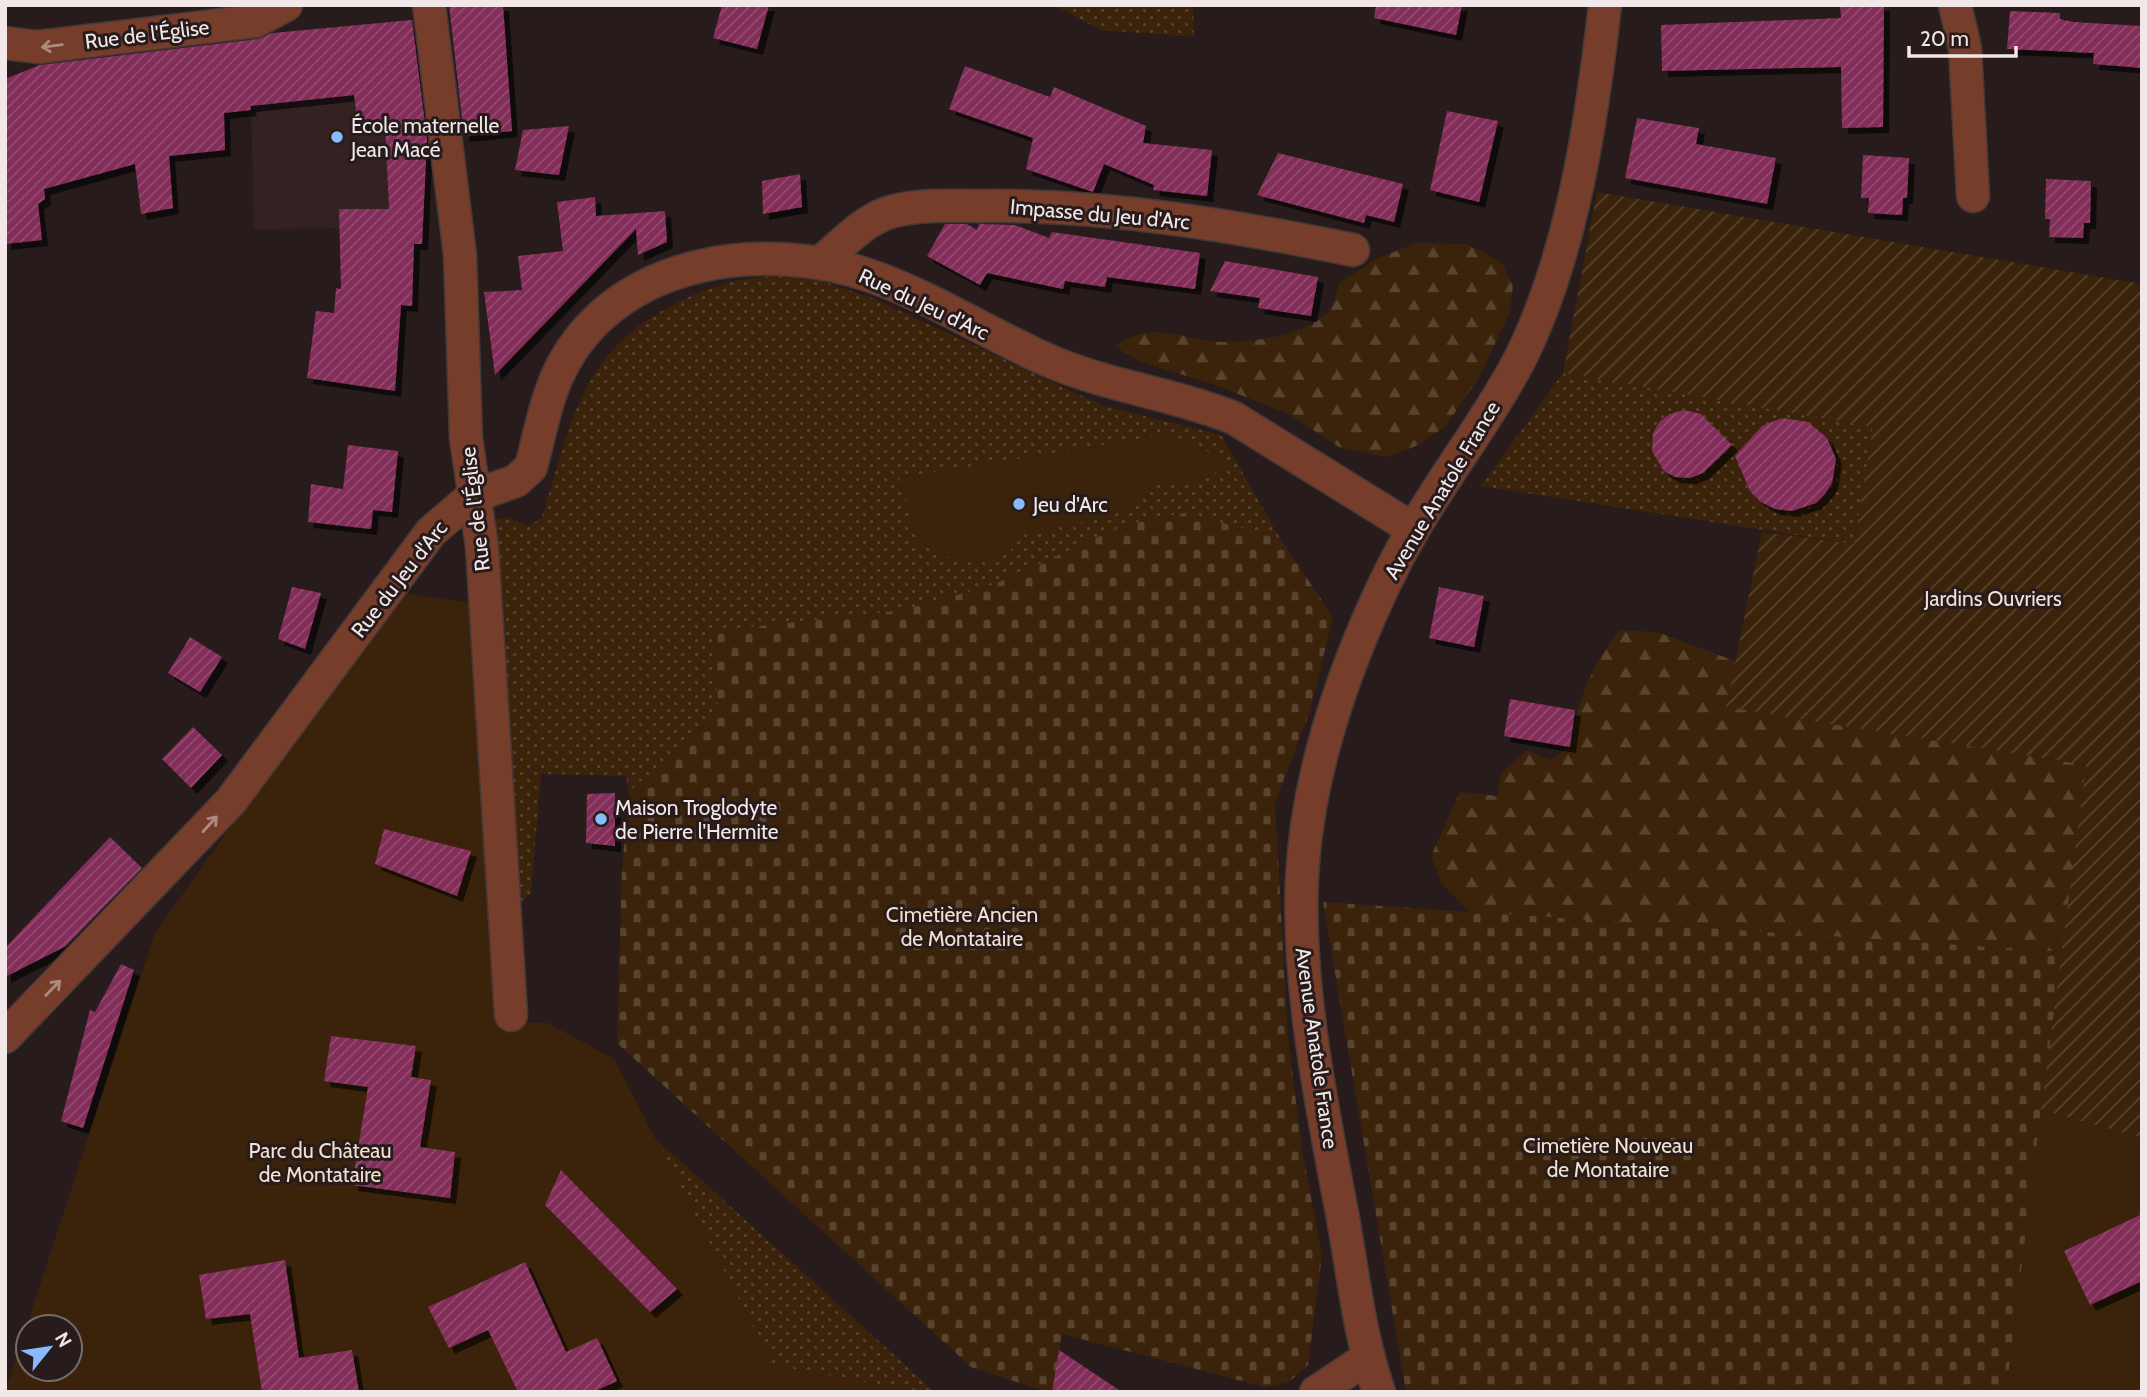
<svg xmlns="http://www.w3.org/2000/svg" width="2147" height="1397" font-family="Cabin,sans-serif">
<defs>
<pattern id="grass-dots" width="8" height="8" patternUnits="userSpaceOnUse" patternTransform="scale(1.75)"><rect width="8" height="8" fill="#3a230a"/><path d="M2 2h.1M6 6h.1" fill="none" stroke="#57432e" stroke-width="1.8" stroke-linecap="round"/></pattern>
<pattern id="forest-firs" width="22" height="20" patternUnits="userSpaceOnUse" patternTransform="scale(1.75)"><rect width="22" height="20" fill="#3a230a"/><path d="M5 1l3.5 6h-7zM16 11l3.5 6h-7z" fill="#57432e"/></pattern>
<pattern id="cemetery-stones" width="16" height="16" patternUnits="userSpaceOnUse" patternTransform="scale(1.75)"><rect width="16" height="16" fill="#3a230a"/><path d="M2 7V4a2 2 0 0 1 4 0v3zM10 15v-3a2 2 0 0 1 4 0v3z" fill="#57432e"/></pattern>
<pattern id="garden-furrows" width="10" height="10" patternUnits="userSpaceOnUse" patternTransform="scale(1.75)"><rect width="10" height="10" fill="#3a230a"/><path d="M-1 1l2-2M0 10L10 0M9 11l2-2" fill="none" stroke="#57432e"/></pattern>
<pattern id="building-hatch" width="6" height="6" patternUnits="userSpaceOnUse" patternTransform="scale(1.75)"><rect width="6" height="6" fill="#822d59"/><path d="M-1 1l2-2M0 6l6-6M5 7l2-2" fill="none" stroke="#944b71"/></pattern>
<filter id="shadow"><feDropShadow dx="6" dy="6" stdDeviation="0" flood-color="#0009"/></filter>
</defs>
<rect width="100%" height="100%" fill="#271b1b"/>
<path fill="#342122" d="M409,20l16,145 -2,63 -169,1 -3,-119 -11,-74z"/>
<path fill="url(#grass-dots)" d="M1054,5h139l1,32 -94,-7z
M780,276l41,5 54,18 226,106 120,30 59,103 -96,-25 -60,12 -131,60 -89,25 -189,21 3,83 -89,78 -3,-16 -85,-2 -10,119 -33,31 -22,-320 20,-85 12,-2 20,9 14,-8c28,-90 36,-162 127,-211 36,-20 70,-30 111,-31z
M1563,373l310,54 -19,117 -373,-58z
M655,1138l280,254h-17l-145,-27z"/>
<path fill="url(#forest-firs)" d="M1417,243l50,1 34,18 12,23 -3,27 -32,67 -33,48 -29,19 -30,11 -47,-10 -50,-33 -76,-30 -72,-22 -26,-15c39,-31 73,-3 115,-5 31,-1 80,-7 100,-33 5,-7 7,-18 9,-26l37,-24z
M1619,630l38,2 78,29 -8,46 359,58 -23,187 -593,-40 -29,-29 -10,-27 29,-64 38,4 3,-22 26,-24 23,10 20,-13c6,-44 22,-82 49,-117z"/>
<path fill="url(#cemetery-stones)" d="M1184,513l96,25 53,79 -23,94 -35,92 13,237 14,109 20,107 -14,109 -19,17 -24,5 -203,-53 -9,58h-6l-76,-25 -354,-324 5,-175 7,-76 89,-78 -3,-83 189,-21 89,-25 131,-60z
M1323,902l740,50 -57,440h-600z"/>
<path fill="#3a230a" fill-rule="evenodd" d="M1170,434l65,30 -41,19 -41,-3 -3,13 -36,22 -91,20 -15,19 -32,9 -21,-2 -27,-15h-8l-21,-68z
M398,592l78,12 25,419h47l66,36 159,306 145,27h-913l150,-459zM28,1327h42v42h-42z
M2041,1110l101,28v254h-136z"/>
<path fill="url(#garden-furrows)" d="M1597,192l545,92v854l-101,-28 45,-345 -360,-58 36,-175 92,12 19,-117 -310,-54z"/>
<path fill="url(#building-hatch)" filter="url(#shadow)" d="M449,5h54l9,126 -48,5z
M722,5h47l-12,44 -44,-11z
M1376,5h86l-6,30 -82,-17z
M1840,5h44l-1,122 -41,1 -1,-61 -179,4 -1,-46 180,-7z
M2010,11l50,2v6l14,3 68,4v42l-49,-4 1,-11 -87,-4z
M412,20l15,119 -5,105h-8l-2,62 -11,-1 -6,86 -88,-13 9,-67 18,2 2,-25 5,1 -2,-80h50l-4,-87 -27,2 -4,-29 -104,11 1,4 -27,3 1,37 -56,6 4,52 -32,6 -6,-50 -91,25 1,10 -7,5 4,36 -37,4v-165l35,-14 218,-26 15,-6z
M965,66l85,31 4,-10 92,39 -3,17 69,7 -5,46 -54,-6 1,-5 -50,-21 -11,28 -67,-23 7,-31 -84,-29z
M1447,111l51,10 -19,81 -49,-12z
M1637,118l62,10 -3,16 80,14 -9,46 -142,-26z
M569,126l-10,49 -44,-5 8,-40z
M1278,153l125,31 -9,38 -28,-7 -2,8 -107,-28z
M1863,155l46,3 -2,40h-4l-1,17 -34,-2 1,-15h-8z
M800,174l2,33 -39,7 -1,-33z
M2046,179l45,2 -1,42h-6l-1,15 -34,-1 1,-18h-5z
M595,197l1,19 69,-5 2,31 -29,13 -2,-26 -141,146 -11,-83 38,-2 -4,-34 45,-5 -6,-49z
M945,224h22l10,6 2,-6 36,1 34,13 3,-6 148,21 -5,36 -88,-12 -2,10 -40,-6 -2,8 -76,-16 -7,12 -53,-29z
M1225,261l93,16 -7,39 -53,-8 2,-10 -50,-7z
M1684,410l17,4 31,31 -29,28 -13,5 -15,-1 -11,-6 -12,-20 1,-18 7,-12 10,-7z
M1782,418l26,4 19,16 9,21 -4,24 -7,11 -9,9 -24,8 -17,-2 -14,-7 -11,-11 -15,-35 27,-30z
M348,445l50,6 -6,61 -19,-2 -2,19 -63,-7 3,-38 32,5z
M292,587l29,6 -16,56 -27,-10z
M1439,587l45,9 -10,51 -45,-9z
M190,637l32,20 -22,35 -32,-19z
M1510,699l65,11 -5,37 -66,-11z
M193,727l29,28 -31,33 -29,-29z
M615,793v53l-29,-3 1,-49z
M384,829l87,22 -14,45 -82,-32z
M110,837l32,31 -76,78 -61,31v-29z
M121,964l13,6 -51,158 -22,-7 29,-111 5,2z
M331,1036l85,10 -5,31 20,3 -11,67 35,5 -5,46 -98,-13 16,-98 -44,-6z
M561,1170l116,119 -27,23 -105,-107z
M2142,1214v67l-52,24 -26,-54z
M285,1260l14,98 53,-8 7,42h-97l-12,-78 -44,5 -7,-44z
M525,1262l41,90 31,-14 20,43 -24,11h-75l-30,-62 -39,18 -21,-41z
M1059,1350l63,42h-70z"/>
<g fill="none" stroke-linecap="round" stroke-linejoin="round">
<defs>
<path id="street" d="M429,5l31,250 6,183 16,109 29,468
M1955,5l10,43 8,148
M5,43l33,4 218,-26 30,-16
M821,262c22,-18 44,-44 73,-51 27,-7 57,-5 85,-5 125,-2 251,19 374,44
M5,1037l226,-236 200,-269 42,-36 43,-15 15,-14c10,-36 15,-73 34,-106 59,-104 201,-121 306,-85 63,22 120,60 181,86 59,25 123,32 182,56l179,111
M1316,1392l53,-35
M1379,1392c-20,-57 -26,-120 -37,-179 -20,-105 -45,-228 -40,-334 4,-88 32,-180 67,-261 18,-42 40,-84 65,-122 29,-46 61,-89 86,-137 52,-104 72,-239 85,-354"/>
</defs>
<use href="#street" stroke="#433838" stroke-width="35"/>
<use href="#street" stroke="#753d2a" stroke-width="32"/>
</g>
<defs><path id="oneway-shaft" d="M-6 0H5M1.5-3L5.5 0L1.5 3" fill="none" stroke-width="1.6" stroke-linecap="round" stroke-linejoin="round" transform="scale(1.75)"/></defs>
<g stroke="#ad8a80">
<use href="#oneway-shaft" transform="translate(52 46) rotate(172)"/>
<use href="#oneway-shaft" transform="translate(210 824) rotate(-48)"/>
<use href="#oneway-shaft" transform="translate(53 988) rotate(-46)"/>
</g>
<g fill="#89bafc" stroke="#271b1b" stroke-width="2.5">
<circle cx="337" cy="137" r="7"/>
<circle cx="1019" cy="504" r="7"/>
<circle cx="601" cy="819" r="7"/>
</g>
<g text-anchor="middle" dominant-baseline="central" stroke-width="6" stroke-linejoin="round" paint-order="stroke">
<g font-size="21" fill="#f2e8e9" stroke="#271b1b">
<text transform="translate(147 34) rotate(-7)">Rue de l'Église</text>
<text transform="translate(1100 214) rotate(5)">Impasse du Jeu d'Arc</text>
<text transform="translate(924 304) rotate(25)">Rue du Jeu d'Arc</text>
<text transform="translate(1442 490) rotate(-59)">Avenue Anatole France</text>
<text transform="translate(475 509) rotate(-97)">Rue de l'Église</text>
<text transform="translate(399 579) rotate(-52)">Rue du Jeu d'Arc</text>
<text transform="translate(1317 1048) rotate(82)">Avenue Anatole France</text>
</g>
<g font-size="21" fill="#f2e8e9" stroke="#271b1b" text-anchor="start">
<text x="351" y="125">École maternelle<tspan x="351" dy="24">Jean Macé</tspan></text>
<text x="1033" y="504">Jeu d'Arc</text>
<text x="615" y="807">Maison Troglodyte<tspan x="615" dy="24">de Pierre l'Hermite</tspan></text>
</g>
<g font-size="21" fill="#f3e0cf" stroke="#271b1b">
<text x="1993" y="598">Jardins Ouvriers</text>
<text x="962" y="914">Cimetière Ancien<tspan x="962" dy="24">de Montataire</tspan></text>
<text x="1608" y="1145">Cimetière Nouveau<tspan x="1608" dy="24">de Montataire</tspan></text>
<text x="320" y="1150">Parc du Château<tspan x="320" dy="24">de Montataire</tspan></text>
</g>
</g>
<rect width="2147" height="1397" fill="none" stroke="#f2e8e9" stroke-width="14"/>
<g transform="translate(49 1348) rotate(60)"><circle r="33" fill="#271b1b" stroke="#786d6d" stroke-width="2"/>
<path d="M0-5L12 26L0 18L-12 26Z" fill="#89bafc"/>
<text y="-10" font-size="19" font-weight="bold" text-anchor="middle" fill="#f2e8e9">N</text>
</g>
<path d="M1909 46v10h107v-10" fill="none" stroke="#f2e8e9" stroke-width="3.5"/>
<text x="1920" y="46" font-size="21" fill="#f2e8e9" stroke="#271b1b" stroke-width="5" paint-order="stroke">20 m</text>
</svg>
